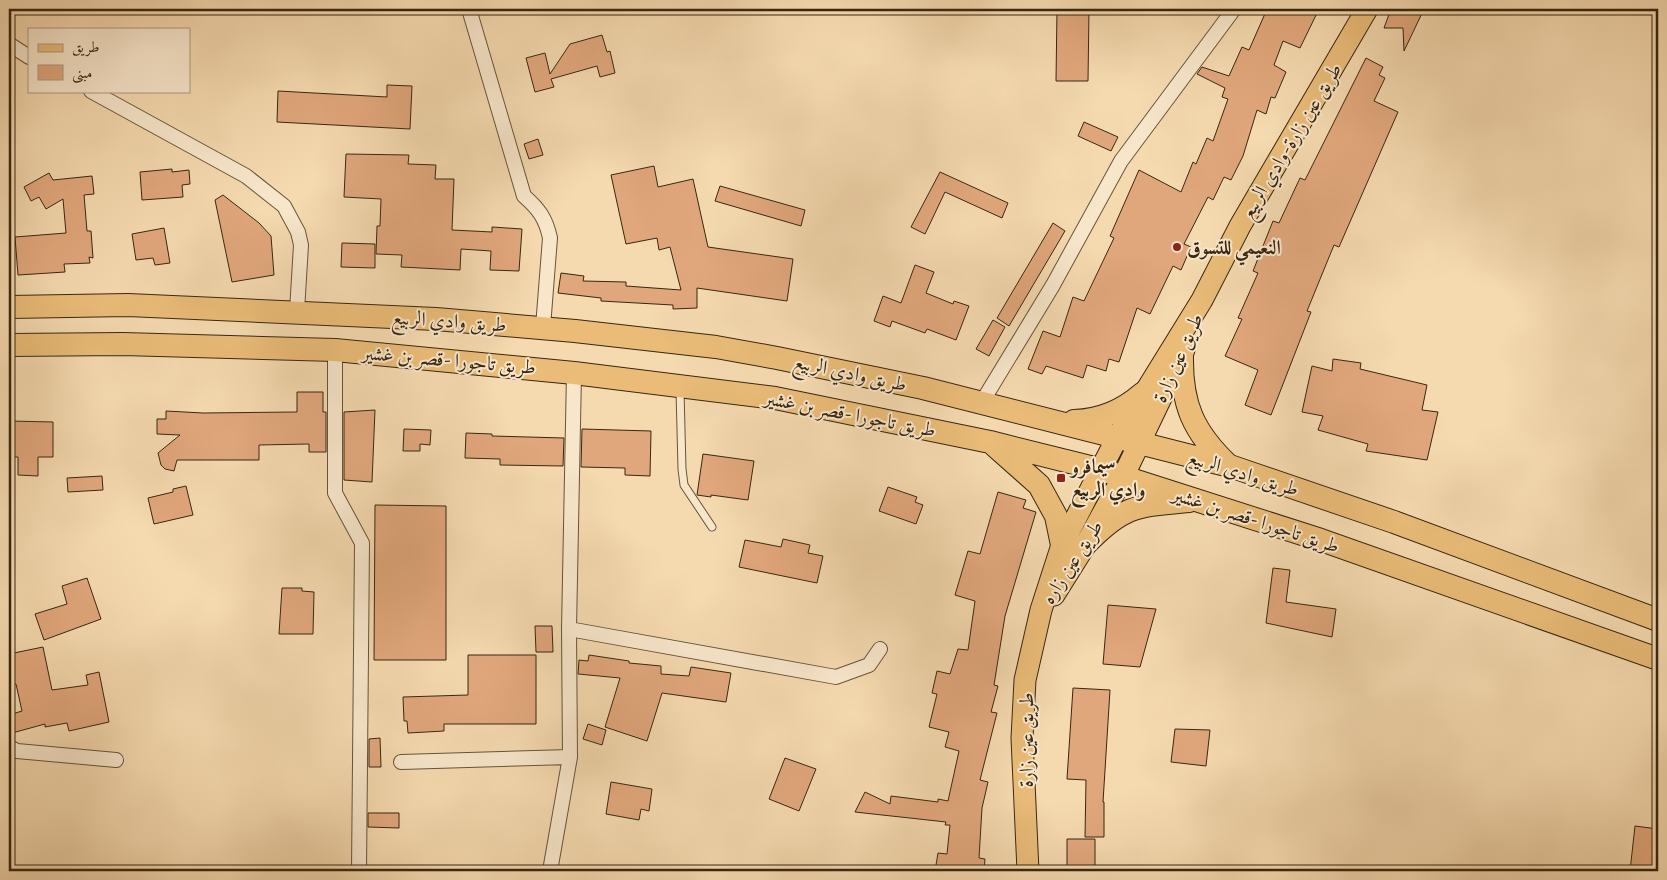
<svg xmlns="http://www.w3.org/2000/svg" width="1667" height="880" font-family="Alegreya,Amiri,serif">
<rect width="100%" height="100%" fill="#f5d9af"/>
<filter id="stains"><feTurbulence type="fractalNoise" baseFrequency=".004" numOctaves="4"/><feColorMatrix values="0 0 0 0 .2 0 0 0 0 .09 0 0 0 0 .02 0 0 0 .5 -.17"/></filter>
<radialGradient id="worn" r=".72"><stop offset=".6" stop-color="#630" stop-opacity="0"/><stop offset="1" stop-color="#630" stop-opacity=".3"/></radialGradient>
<path fill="#e1a77c" stroke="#372712" d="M1057,9h32l-1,72h-32z
M1267,9h52l-19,39 -17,-7 -9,24 12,7 -11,26 -4,-1 -5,17 -9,-4 -14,46 -12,24 -7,-3 -11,23 -5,-3 -24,47 7,3 -10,23 -8,-4 -23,48 -13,-6 -18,54 -10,-3 -3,12 -19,-6 -4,13 -37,-12 -4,8 -14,-5 15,-38 17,6 13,-40 11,4 30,-63 -4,-2 29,-66 42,22 12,-30 3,2 11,-26 6,3 15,-42 -6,-2 3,-9 -28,-14 5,-7 27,9 13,-29 7,3z
M1391,9h33l-20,42 -1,-23h-19z
M602,35l5,17 3,-1 5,22 -15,4 -3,-11 -46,13 3,8 -19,5 -9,-34 19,-5 5,21 20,-30z
M1366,58l17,9 -4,8 6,3 -11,23 24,11 -59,135 -5,-2 -27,66 4,1 -40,103 -26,-10 13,-35 -33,-14 17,-37 -4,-1 20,-45 -5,-2 20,-50 6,2 21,-45 5,2z
M387,85l25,1 -2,43 -133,-7 1,-31 109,6z
M1084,122l34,15 -7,14 -33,-15z
M538,139l5,16 -14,4 -5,-15z
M346,154l63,1 -1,9 28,1 -1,14h19l-2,51 40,2v-5l30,2 -3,42 -29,-1 1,-19 -30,-2 -1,21 -59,-3 1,-12 -26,-1 1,-28h3l1,-27 -37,-2z
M654,166l4,21 35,-8 15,68 85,12 -6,42 -90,-13v20l-24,1v-4l-72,-4v-3l-43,-5 3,-20 23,3 -1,5 43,1v4l55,4 -11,-43 -11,3 -2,-12 -31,6 -15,-69z
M172,169v3l17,-2 1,14 -8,1 1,12 -41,3 -2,-28z
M940,172l68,31 -6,15 -57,-26 -20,42 -14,-7z
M49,173l4,7 39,-4 2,18 -10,1 3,36h4l2,27 -4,-1 1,6 -26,1 1,8 -47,3 -3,-38 51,-4 -3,-34 -17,10 -7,-12 -8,4 -7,-14z
M720,186l85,24 -4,16 -86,-25z
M223,195l36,28 12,13 3,39 -42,7 -17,-82z
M1053,223l12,8 -56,95 -12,-8z
M164,228l6,35 -15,2 -2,-7 -17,2 -4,-26z
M342,243l33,1v24l-34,-1z
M915,265l19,7 -8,21 27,11 1,-3 15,5 -13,34 -29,-11 -2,4 -33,-12 -2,6 -16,-6 9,-25 18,7z
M993,320l12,7 -16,29 -13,-7z
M1333,359l28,4 -1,6 67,16 -5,25 16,2 -11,48 -61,-9 2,-7 -50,-14 5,-14 -21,-4 10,-46 20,5z
M297,392h26v20h3v40h-17v-8l-50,1v15h-82l-3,11 -9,-2 -4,-4 -3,-12 22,-18 -23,-1v-15h9v-8l37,2 94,-1z
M375,410l-3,72 -28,-2v-68z
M9,421l44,1v35h-15v19l-20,-1v-18h-9z
M404,429l27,1 -1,15 -10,-1v7h-17z
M582,429l69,2 -1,45 -25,-1v-7l-44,-1z
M466,433l26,1v2l72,2 -1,28 -63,-1v-6l-35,-1z
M703,454l51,7 -6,39 -37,-5v2l-14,-2z
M102,476l1,14 -35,2 -1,-14z
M186,486l7,29 -39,9 -6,-26 25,-6v-3z
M888,487l29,10 -2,5 8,3 -7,19 -37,-13z
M998,492l28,8 -3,8 13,4 -31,104 -11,69 4,1 -7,26 6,1 -17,67 8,2 -6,26 -3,50 6,1 -1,12h-49l3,-18 9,1 3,-29h-5l1,-3 -91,-10 10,-20 25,12 1,-8 47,6v-3l10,2 11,-50 -14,-4 4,-15 -20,-5 8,-33 -5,-1 5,-22 13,3 8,-25 10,1 7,-49 -20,-6 13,-44 12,3z
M375,505l71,1v154h-72z
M783,539l27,6 -2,8 15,3 -6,27 -78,-16 6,-27 36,7z
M1273,568l17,2 -4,32 50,7 -4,28 -66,-14z
M87,578l14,41 -57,21 -9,-26 32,-10 -5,-18z
M282,588h20v3l12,1 -1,42h-34z
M1108,605l48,4 -16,58 -37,-3z
M535,626h17l1,26h-17z
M43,647l9,43 36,-5 -2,-10 13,-3 10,50 -40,9 -2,-8 -22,4v-3l-33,9 -3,-18 13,-4 -6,-27 -7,2v-32z
M468,655h68v69h-92v7l-36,2 -1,-12h-3l-1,-24 65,-2z
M589,655l40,6v2l32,3v8l28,2 2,-9 40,6 -5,29 -64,-9 -15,48 -42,-14 15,-49 -42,-4 1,-14 9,1z
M1073,688l37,2 -7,112h1v35h-19l1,-57 -19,-1z
M588,724l18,6 -4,15 -19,-6z
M1175,729l35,1 -4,36 -35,-4z
M380,738l1,29h-12v-28z
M785,758l31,11 -17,42 -30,-12z
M611,782l41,7 -3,22 -8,-2 -2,11 -33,-6z
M368,813h31v15l-31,-1z
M1635,826l23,3 -1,42h-27z
M1067,839h28v32h-28z"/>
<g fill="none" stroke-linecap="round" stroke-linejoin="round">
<defs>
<path id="service" d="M680,390l2,79 2,16 28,42"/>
<path id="minor" d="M469,9l55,187c15,13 22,23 26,42l-7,89
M9,44l20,13
M91,91l155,85 38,30 14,26 3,13 -4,66
M335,350v143l27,50 -3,328
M982,402l71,-117 68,-124 113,-152
M569,629l267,48 33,-12 11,-16
M9,747l8,4 99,9
M401,762l169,-5
M550,871l20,-114 -1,-128 5,-256"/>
<path id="primary" d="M1054,595l32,-51 37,-67 61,-127
M1028,871l-6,-133 3,-58 16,-70 21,-65 56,-109 84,-136 38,-74 127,-217"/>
<path id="trunk" d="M9,307l119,-2 308,14 139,12 141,16 61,11 146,30 307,78 164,56 264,98
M9,345l114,-1 212,6 239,23 201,25 215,44 112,28 219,70 337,119
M1182,355c-1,49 11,77 47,111
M1074,421c27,-1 48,-10 69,-28
M995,446l44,39 17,31 6,29
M1086,544c38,-39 50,-38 103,-43"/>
</defs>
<use href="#service" stroke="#665439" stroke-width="9"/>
<use href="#minor" stroke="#665439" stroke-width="16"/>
<use href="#primary" stroke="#372712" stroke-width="23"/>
<use href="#trunk" stroke="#372712" stroke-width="24"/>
<use href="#service" stroke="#f8e6cb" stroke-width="7"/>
<use href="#minor" stroke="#f8e6cb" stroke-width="14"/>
<use href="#primary" stroke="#eabc78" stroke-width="21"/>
<use href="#trunk" stroke="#eabc78" stroke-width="22"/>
</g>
<g fill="#8f2418" stroke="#f8e6cb" stroke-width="2">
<circle cx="1177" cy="247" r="5"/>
<rect x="1056" y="473" width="10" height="10" rx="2.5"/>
</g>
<g text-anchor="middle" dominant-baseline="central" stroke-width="4" stroke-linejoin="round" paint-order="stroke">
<g font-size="20" fill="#372712" stroke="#f8e6cb">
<text transform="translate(1291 141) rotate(-59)">طريق عين زارة-وادي الربيع</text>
<text transform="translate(449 321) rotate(4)">طريق وادي الربيع</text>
<text transform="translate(1178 358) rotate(-66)">طريق عين زارة</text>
<text transform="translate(449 360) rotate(5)">طريق تاجورا -قصر بن غشير</text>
<text transform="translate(850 373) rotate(12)">طريق وادي الربيع</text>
<text transform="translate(850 414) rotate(11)">طريق تاجورا -قصر بن غشير</text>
<text transform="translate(1243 473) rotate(17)">طريق وادي الربيع</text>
<text transform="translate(1256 520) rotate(18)">طريق تاجورا -قصر بن غشير</text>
<text transform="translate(1072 562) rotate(-57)">طريق عين زاره</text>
<text transform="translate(1026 740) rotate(-90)">طريق عين زارة</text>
</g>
<g font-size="20" font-weight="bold" fill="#372712" stroke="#f8e6cb" text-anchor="start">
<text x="1187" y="247">النعيمي للتسوق</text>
<text x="1071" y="466">سيمافرو<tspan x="1071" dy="23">وادي الربيع</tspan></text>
</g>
</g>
<rect width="1667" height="880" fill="none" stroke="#f5d9af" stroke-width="30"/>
<rect x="10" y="10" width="1647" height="860" fill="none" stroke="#372712" stroke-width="2.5"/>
<rect x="15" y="15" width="1637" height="850" fill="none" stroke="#372712"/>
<rect x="28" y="28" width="162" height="65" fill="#f8e6cb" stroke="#ab9a81"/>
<rect x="38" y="44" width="25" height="8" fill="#eabc78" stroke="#ab9a81"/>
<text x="72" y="52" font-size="15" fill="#372712">طريق</text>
<rect x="38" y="65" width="25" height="15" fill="#e1a77c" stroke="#ab9a81"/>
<text x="72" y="78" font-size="15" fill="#372712">مبنى</text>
<rect width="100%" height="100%" filter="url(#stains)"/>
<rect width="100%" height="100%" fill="url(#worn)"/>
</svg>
